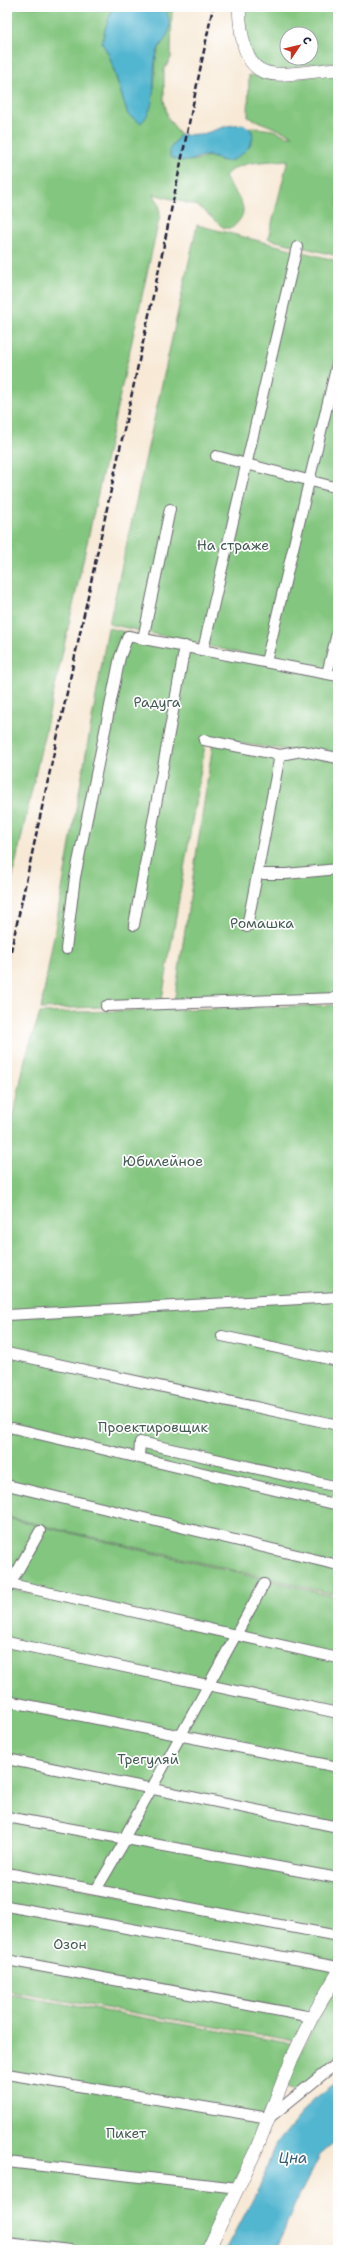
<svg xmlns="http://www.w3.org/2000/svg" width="345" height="2257" font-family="'Shantell Sans',sans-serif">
<rect width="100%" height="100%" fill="#fff"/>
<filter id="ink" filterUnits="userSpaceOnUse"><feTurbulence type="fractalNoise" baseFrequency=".025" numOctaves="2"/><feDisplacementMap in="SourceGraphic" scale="8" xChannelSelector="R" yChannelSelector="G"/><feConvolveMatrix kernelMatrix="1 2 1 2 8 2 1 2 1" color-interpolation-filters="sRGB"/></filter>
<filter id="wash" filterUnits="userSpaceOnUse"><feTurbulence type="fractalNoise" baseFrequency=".012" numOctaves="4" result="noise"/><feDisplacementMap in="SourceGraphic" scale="16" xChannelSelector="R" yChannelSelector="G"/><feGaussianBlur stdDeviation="0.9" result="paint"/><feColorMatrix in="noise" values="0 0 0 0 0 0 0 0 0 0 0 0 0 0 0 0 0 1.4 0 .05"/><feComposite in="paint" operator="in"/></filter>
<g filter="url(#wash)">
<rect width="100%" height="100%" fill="#f7e9d5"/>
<path fill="#83c67f" stroke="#52745d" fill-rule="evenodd" d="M7,7h106l-8,22 -3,14 7,12 19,60 26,-27 2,-31 5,-14 8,-12 -4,-24h7l-1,51 -7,12v30l4,18 12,17 -10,14 23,12 15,-5 14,5 31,-28 -4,-6 24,3 14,6h7l-46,-19 1,-42 35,6 54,-10v185l-70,-17 20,-79c-18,2 -51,0 -63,16 8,20 32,31 7,52h-8l-26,-22 -45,-12 6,9 1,12 -153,687z
M243,7h95v57h-28l-37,8 -24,-15zM287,34h24v24h-24z
M197,225l141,36v414l-229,-51z
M108,628l230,52v77l-132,-18 -45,266 -120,4z
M213,743l125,18v238l-164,4z
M338,1005v590l-331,-78v-367l18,-91 15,-46z
M7,1518l331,79v60l-331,-71z
M7,1588l331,73v273l-331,-63z
M7,1874l331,63v30l-41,74 -290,-50z
M338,1981v73l-40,37 -11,-4 -3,-4z
M7,1994l288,50 -38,92 -54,114h-196z"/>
<path fill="#52b6d0" stroke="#3a6c86" d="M113,7h52c2,7 7,17 4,24 -3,9 -11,15 -13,25 -5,22 3,50 -15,67l-13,-8 -19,-60 -7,-12 3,-14z
M242,124c23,9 4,31 -12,37 -7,2 -14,-4 -21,-5 -14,-2 -16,12 -39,1v-8l10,-14 23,-1 24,-8z
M338,2081v59l-18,15 -25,49 -19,46h-50l35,-66 13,-37 39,-47z"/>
</g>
<g filter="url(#ink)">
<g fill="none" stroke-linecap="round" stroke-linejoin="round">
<defs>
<path id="minor" d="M216,456l122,32
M143,639l27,-130
M203,650l94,-403
M266,662l72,-302
M327,674l11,-45
M204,740l76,15 -33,172
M280,755l22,-4 36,7
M257,874h29l52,-5
M134,925l51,-279
M66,949l9,-72 45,-220 8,-21 210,40
M106,1006l232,-8
M7,1315l331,-18
M222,1336l116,25
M7,1353l331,72
M13,1428l325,77
M139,1457l1,-15 198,45
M7,1485l331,80
M11,1584l327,74
M8,1588l32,-57
M7,1642l331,71
M7,1701l331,66
M7,1759l331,68
M7,1817l331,61
M7,1873l331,63
M96,1890l27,-46 4,-11 137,-249
M7,1906l331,61
M7,1960l305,57
M7,2074l262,44 69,-56
M7,2162l231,26
M7,2243l63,7"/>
<path id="tertiary" d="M239,7c4,86 33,67 99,62
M208,2250l48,-100 36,-92 20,-41 26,-44"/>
</defs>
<use href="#minor" stroke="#6d6871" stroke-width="12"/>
<use href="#tertiary" stroke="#6d6871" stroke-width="14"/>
<use href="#minor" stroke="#fff" stroke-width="10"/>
<use href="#tertiary" stroke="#fff" stroke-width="13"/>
<path stroke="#22223b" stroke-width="2.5" stroke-dasharray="6 3" stroke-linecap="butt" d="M7,969l153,-705 53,-257"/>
</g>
</g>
<g text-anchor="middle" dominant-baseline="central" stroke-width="3.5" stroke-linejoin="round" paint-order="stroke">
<g font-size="14" fill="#445b53" stroke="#fff">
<text x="233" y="545">На страже</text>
<text x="157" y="702">Радуга</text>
<text x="262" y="923">Ромашка</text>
<text x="163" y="1161">Юбилейное</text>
<text x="153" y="1427">Проектировщик</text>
<text x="148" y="1759">Трегуляй</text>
<text x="70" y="1944">Озон</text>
<text x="126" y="2133">Пикет</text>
</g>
<g font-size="15" font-style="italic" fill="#355d77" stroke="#fff">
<text x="293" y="2158">Цна</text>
</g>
</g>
<rect width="345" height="2257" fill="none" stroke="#fff" stroke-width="24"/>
<g transform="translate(299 46) rotate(55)"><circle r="19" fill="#ffffff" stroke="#a7a7b1"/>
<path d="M0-3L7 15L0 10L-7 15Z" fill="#c8321e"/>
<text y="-6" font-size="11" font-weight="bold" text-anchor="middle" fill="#22223b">С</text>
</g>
</svg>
